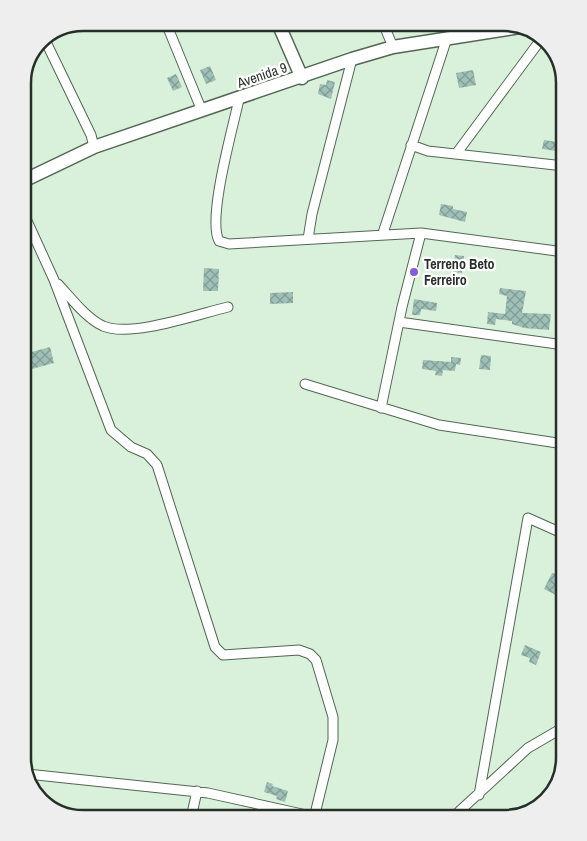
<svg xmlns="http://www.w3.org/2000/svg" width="587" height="841" font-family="'Archivo Narrow',sans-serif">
<defs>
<pattern id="building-cross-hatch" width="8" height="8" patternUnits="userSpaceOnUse" patternTransform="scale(1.25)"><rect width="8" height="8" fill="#9ec0b6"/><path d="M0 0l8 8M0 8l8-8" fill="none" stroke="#819c94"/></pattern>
</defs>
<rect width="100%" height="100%" fill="#d9f1da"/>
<path fill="url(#building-cross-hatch)" d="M341,23h15v2l-28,7 -1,-6z
M210,66l6,14 -10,4 -6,-14z
M473,70l3,15 -17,3 -3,-15z
M176,74l6,13 -9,4 -6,-13z
M327,80l8,2 -4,17 -13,-5 2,-10 6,1z
M544,140l20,3v9l-22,-3z
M441,204l12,2v3l14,3 -2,10 -26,-7z
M455,255l9,1 -2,17 -9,-1z
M204,268l15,1 -1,22h-15z
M500,288l26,3 -4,22 29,1 -2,16 -25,-2 -12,-4v-3l-16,-2 -1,6 -8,-1 1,-12 17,2 2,-18 -8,-2z
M293,292v11l-23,1v-11z
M414,299l23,4 -1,8 -15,-2 -1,6h-8z
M23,340h2l3,13 22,-6 4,16 -22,6 -3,-10 -6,2z
M481,355l10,1 -1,14 -11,-1z
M451,357l10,1 -1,7 -4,-1 -1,7 -12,-1 -1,6 -7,-1 1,-4 -14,-2 1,-9 28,2z
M552,573l12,3v11l-4,10 -16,-8z
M560,603l4,2v26l-8,-3 5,-15 -5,-2z
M525,645l16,7 -5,13 -7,-3 1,-4 -9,-3z
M267,782l6,2 -1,2 16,5 -3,11 -9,-3 1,-3 -13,-4z"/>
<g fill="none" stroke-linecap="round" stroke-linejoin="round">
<defs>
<path id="street" d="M166,23l36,88
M383,23l10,24
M44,38l47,97 3,12
M239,99c-6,29 -32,119 -20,142l10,3 192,-11 143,19
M411,145l17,6 136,15
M456,154l86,-116
M23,212l31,68 57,150 20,17 16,7 10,11 58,182 8,8 76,-5 11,4 6,6 17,57v23l-19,78
M383,233l64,-195
M308,239l4,-25 40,-155
M58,284c13,14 28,34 45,42 28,12 95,-12 125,-19
M399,322l165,23
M305,384l134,41 125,19
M381,408l21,-101 19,-74
M27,774l181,19 112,25
M479,795l49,-277 36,16
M191,818l6,-27
M452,818l76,-70 36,-21"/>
<path id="secondary" d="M278,23l24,55
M23,181l71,-34 258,-88 41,-12 127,-20"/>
</defs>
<use href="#street" stroke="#526653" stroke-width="11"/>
<use href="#secondary" stroke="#526653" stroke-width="15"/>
<use href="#street" stroke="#fff" stroke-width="9"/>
<use href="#secondary" stroke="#fff" stroke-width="12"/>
</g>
<circle fill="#815fd9" stroke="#fff" stroke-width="2" cx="414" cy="272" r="5"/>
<g text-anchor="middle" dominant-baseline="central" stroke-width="4.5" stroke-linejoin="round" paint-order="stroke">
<g font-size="14" fill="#273028" stroke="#fff">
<text transform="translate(262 75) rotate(-19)">Avenida 9</text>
</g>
<g font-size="14" font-weight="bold" fill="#273028" stroke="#fff" text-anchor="start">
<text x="424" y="264">Terreno Beto<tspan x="424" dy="16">Ferreiro</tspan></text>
</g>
</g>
<path d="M0 0H587V841H0ZM83 31H504A52 52 0 0 1 556 83V758A52 52 0 0 1 504 810H83A52 52 0 0 1 31 758V83A52 52 0 0 1 83 31Z" fill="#eee" fill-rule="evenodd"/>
<path fill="none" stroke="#273028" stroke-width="2.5" d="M83 31H504A52 52 0 0 1 556 83V758A52 52 0 0 1 504 810H83A52 52 0 0 1 31 758V83A52 52 0 0 1 83 31Z"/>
</svg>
